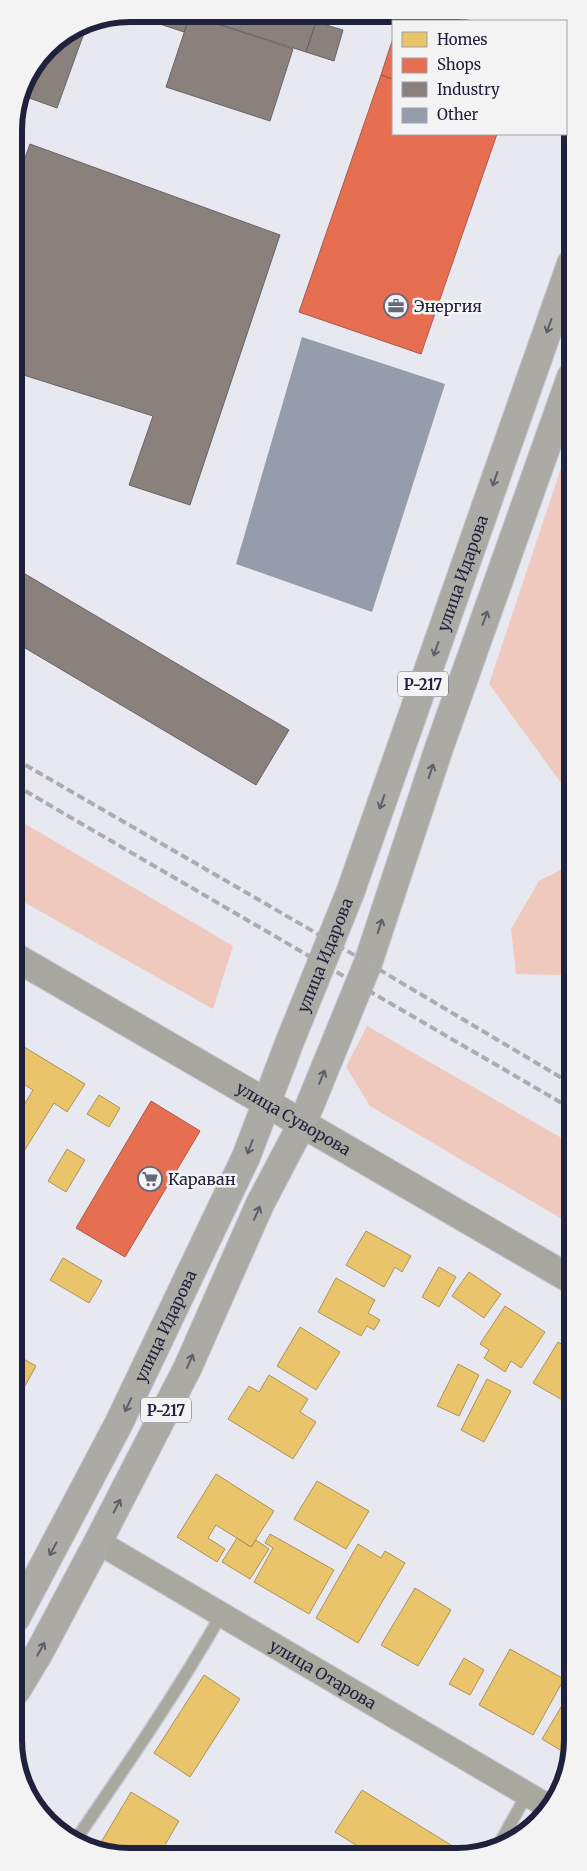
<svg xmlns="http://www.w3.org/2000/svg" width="587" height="1871" font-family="Merriweather,serif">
<rect width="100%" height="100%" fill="#e7e8f0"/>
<path fill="#efc9be" d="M571,438l1,360 -83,-114z
M15,818l218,128 -20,63 -198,-112z
M572,864v101l-6,10 -50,-1 -5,-45 28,-48z
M367,1026l205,118v81l-202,-119 -24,-39z"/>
<path fill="#e9c46a" stroke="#ad935c" d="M16,1042l69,42 -18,28 -13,-9 -33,53 -6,-4v-32l18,-30 -18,-11z
M99,1095l21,13 -11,19 -22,-13z
M67,1149l18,11 -19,32 -18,-11z
M366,1231l45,25 -9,16 -7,-5 -11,20 -38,-22z
M63,1258l39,23 -13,22 -39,-23z
M439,1267l17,10 -17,30 -17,-10z
M469,1272l32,22 -17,24 -32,-22z
M336,1278l39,22 -7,13 12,7 -6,10 -7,-4 -6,10 -43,-24z
M505,1306l40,26 -24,36 -10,-7 -6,11 -21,-14 5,-8 -9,-6z
M300,1327l40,25 -24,38 -39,-24z
M558,1342l15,9v55l-40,-23z
M15,1354l21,12 -16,29 -4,-2z
M458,1364l21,11 -20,41 -22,-10z
M269,1375l39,24 -8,13 16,10 -23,37 -65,-40 21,-33 10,6z
M487,1379l24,12 -27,51 -23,-12z
M216,1474l58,37 -23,36 -35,-22 -8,13 17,11 -8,13 -40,-25z
M317,1481l52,30 -23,38 -52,-30z
M270,1534l64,36 -25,44 -55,-32 19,-34 -8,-5z
M237,1538l14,9 5,-7 13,9 -19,30 -28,-17z
M358,1544l23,14 4,-7 20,12 -47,80 -42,-25z
M415,1588l36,22 -33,56 -37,-21z
M510,1649l54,30 -31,56 -54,-30z
M464,1658l20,12 -14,25 -21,-11z
M204,1675l36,24 -50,78 -36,-24z
M573,1687v60l-3,9 -28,-17z
M362,1790l97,60 -4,5h-83l-37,-23z
M131,1792l48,29 -20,34h-51l-11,-6z"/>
<path fill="#e76f51" stroke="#ab584b" d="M401,16h78l10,5h-90z
M393,38v41l-12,-4z
M381,75l12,4v55h104l-76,220 -122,-42z
M151,1101l49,30 -75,126 -49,-29z"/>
<path fill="#8a817c" stroke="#6a6469" d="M133,14h54l3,1 -6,17 -51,-17z
M187,14l131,1 -12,37z
M190,15l103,34 -23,72 -104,-34z
M88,22l-31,86 -36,-13 5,-16 27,-36z
M316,22l27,8 -9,31 -28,-9z
M30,144l250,91 -90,270 -61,-20 24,-69 -139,-44v-184z
M15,568l274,162 -33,55 -241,-143z"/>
<path fill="#959cab" d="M302,337l143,47 -73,228 -136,-48z"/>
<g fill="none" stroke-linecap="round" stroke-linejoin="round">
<defs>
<path id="lane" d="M77,1838c50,-73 100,-146 144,-223
M497,1848l30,-54"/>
<g id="street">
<path id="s1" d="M98,1542l451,265"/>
</g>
<g id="secondary">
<path id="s2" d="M15,957l557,323"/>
</g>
<g id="primary">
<path id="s3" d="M16,1618l103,-195 127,-266 44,-116 60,-148 221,-629"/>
<path d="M16,1691l24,-40 58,-109 90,-175 72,-163 43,-82 65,-159 71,-215 132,-371"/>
</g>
</defs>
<use href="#lane" stroke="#c4c5cf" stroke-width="14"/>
<use href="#street" stroke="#c4c5cf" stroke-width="26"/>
<use href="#secondary" stroke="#c4c5cf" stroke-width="30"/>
<use href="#primary" stroke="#c4c5cf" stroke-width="30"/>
<use href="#lane" stroke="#a9a89f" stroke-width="11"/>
<use href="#street" stroke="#a9a89f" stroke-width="24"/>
<use href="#secondary" stroke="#a7a79f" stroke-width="28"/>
<use href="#primary" stroke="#abaaa4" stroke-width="28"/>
<path stroke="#acacae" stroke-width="4" stroke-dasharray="8 4" stroke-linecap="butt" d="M15,759l353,204 204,121
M15,785l557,324"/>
</g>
<defs><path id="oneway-shaft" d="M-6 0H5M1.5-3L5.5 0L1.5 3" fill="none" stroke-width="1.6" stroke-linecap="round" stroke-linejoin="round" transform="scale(1.25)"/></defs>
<g stroke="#5f5f6b">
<use href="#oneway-shaft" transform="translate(549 326) rotate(109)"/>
<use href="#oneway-shaft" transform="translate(495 479) rotate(109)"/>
<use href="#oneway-shaft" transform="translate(485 618) rotate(-70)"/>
<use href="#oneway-shaft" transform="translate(436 649) rotate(109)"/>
<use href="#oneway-shaft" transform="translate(431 771) rotate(-72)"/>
<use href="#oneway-shaft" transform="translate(382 802) rotate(109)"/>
<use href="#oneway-shaft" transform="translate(380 926) rotate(-72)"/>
<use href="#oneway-shaft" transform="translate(322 1077) rotate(-68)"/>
<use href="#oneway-shaft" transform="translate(250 1147) rotate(111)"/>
<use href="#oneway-shaft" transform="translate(257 1213) rotate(-66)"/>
<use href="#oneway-shaft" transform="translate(190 1361) rotate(-66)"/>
<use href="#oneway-shaft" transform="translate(128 1405) rotate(115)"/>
<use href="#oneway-shaft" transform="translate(117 1506) rotate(-63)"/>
<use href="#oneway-shaft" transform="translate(53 1549) rotate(118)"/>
<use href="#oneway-shaft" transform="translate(41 1649) rotate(-61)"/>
</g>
<defs>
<symbol id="office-ring" viewBox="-11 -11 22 22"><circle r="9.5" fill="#f3f3f3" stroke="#66677c" stroke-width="1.5"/><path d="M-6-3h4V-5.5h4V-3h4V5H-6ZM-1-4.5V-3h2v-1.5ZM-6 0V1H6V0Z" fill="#66677c"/></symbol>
<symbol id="supermarket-ring" viewBox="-11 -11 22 22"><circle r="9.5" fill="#f3f3f3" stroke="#66677c" stroke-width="1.5"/><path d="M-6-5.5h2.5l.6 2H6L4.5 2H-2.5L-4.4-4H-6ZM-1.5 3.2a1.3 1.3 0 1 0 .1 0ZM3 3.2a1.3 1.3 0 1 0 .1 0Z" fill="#66677c"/></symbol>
</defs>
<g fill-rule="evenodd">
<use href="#office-ring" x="382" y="292" width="28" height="28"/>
<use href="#supermarket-ring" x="136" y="1165" width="28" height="28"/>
</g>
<g text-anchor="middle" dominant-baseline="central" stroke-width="5" stroke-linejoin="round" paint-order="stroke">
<g fill="#f3f3f3" stroke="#5f6074" stroke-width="1">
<rect x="398" y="671.5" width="50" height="25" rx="4"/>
<rect x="141" y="1397.5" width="50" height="25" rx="4"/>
</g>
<g font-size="15" font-weight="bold" fill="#20213d">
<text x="423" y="684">Р-217</text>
<text x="166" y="1410">Р-217</text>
</g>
<g font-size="16" fill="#20213d" stroke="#f3f3f3" text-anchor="start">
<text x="414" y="306">Энергия</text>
<text x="168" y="1179">Караван</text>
</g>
<g font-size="16" fill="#20213d" stroke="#f3f3f3">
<text stroke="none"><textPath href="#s3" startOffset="1138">улица Идарова</textPath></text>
<text stroke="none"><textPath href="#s3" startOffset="732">улица Идарова</textPath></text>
<text stroke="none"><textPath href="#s2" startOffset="322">улица Суворова</textPath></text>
<text stroke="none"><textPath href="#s3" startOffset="328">улица Идарова</textPath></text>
<text stroke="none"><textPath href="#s1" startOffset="261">улица Отарова</textPath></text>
</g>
</g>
<path d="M0 0H587V1871H0ZM130 22H456A108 108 0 0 1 564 130V1740A108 108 0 0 1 456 1848H130A108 108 0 0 1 22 1740V130A108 108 0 0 1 130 22Z" fill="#f3f3f3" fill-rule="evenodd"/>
<path fill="none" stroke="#20213d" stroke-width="6" d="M130 22H456A108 108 0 0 1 564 130V1740A108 108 0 0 1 456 1848H130A108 108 0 0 1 22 1740V130A108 108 0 0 1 130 22Z"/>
<rect x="392" y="20" width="175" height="115" fill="#f3f3f3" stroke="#9f9faa"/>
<rect x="402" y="32" width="25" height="15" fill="#e9c46a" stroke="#9f9faa"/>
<text x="437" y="45" font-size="15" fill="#20213d">Homes</text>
<rect x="402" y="58" width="25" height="15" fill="#e76f51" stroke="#9f9faa"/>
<text x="437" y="70" font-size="15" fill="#20213d">Shops</text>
<rect x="402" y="82" width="25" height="15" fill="#8a817c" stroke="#9f9faa"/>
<text x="437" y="95" font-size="15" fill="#20213d">Industry</text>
<rect x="402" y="108" width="25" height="15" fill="#959cab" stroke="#9f9faa"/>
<text x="437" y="120" font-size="15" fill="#20213d">Other</text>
</svg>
